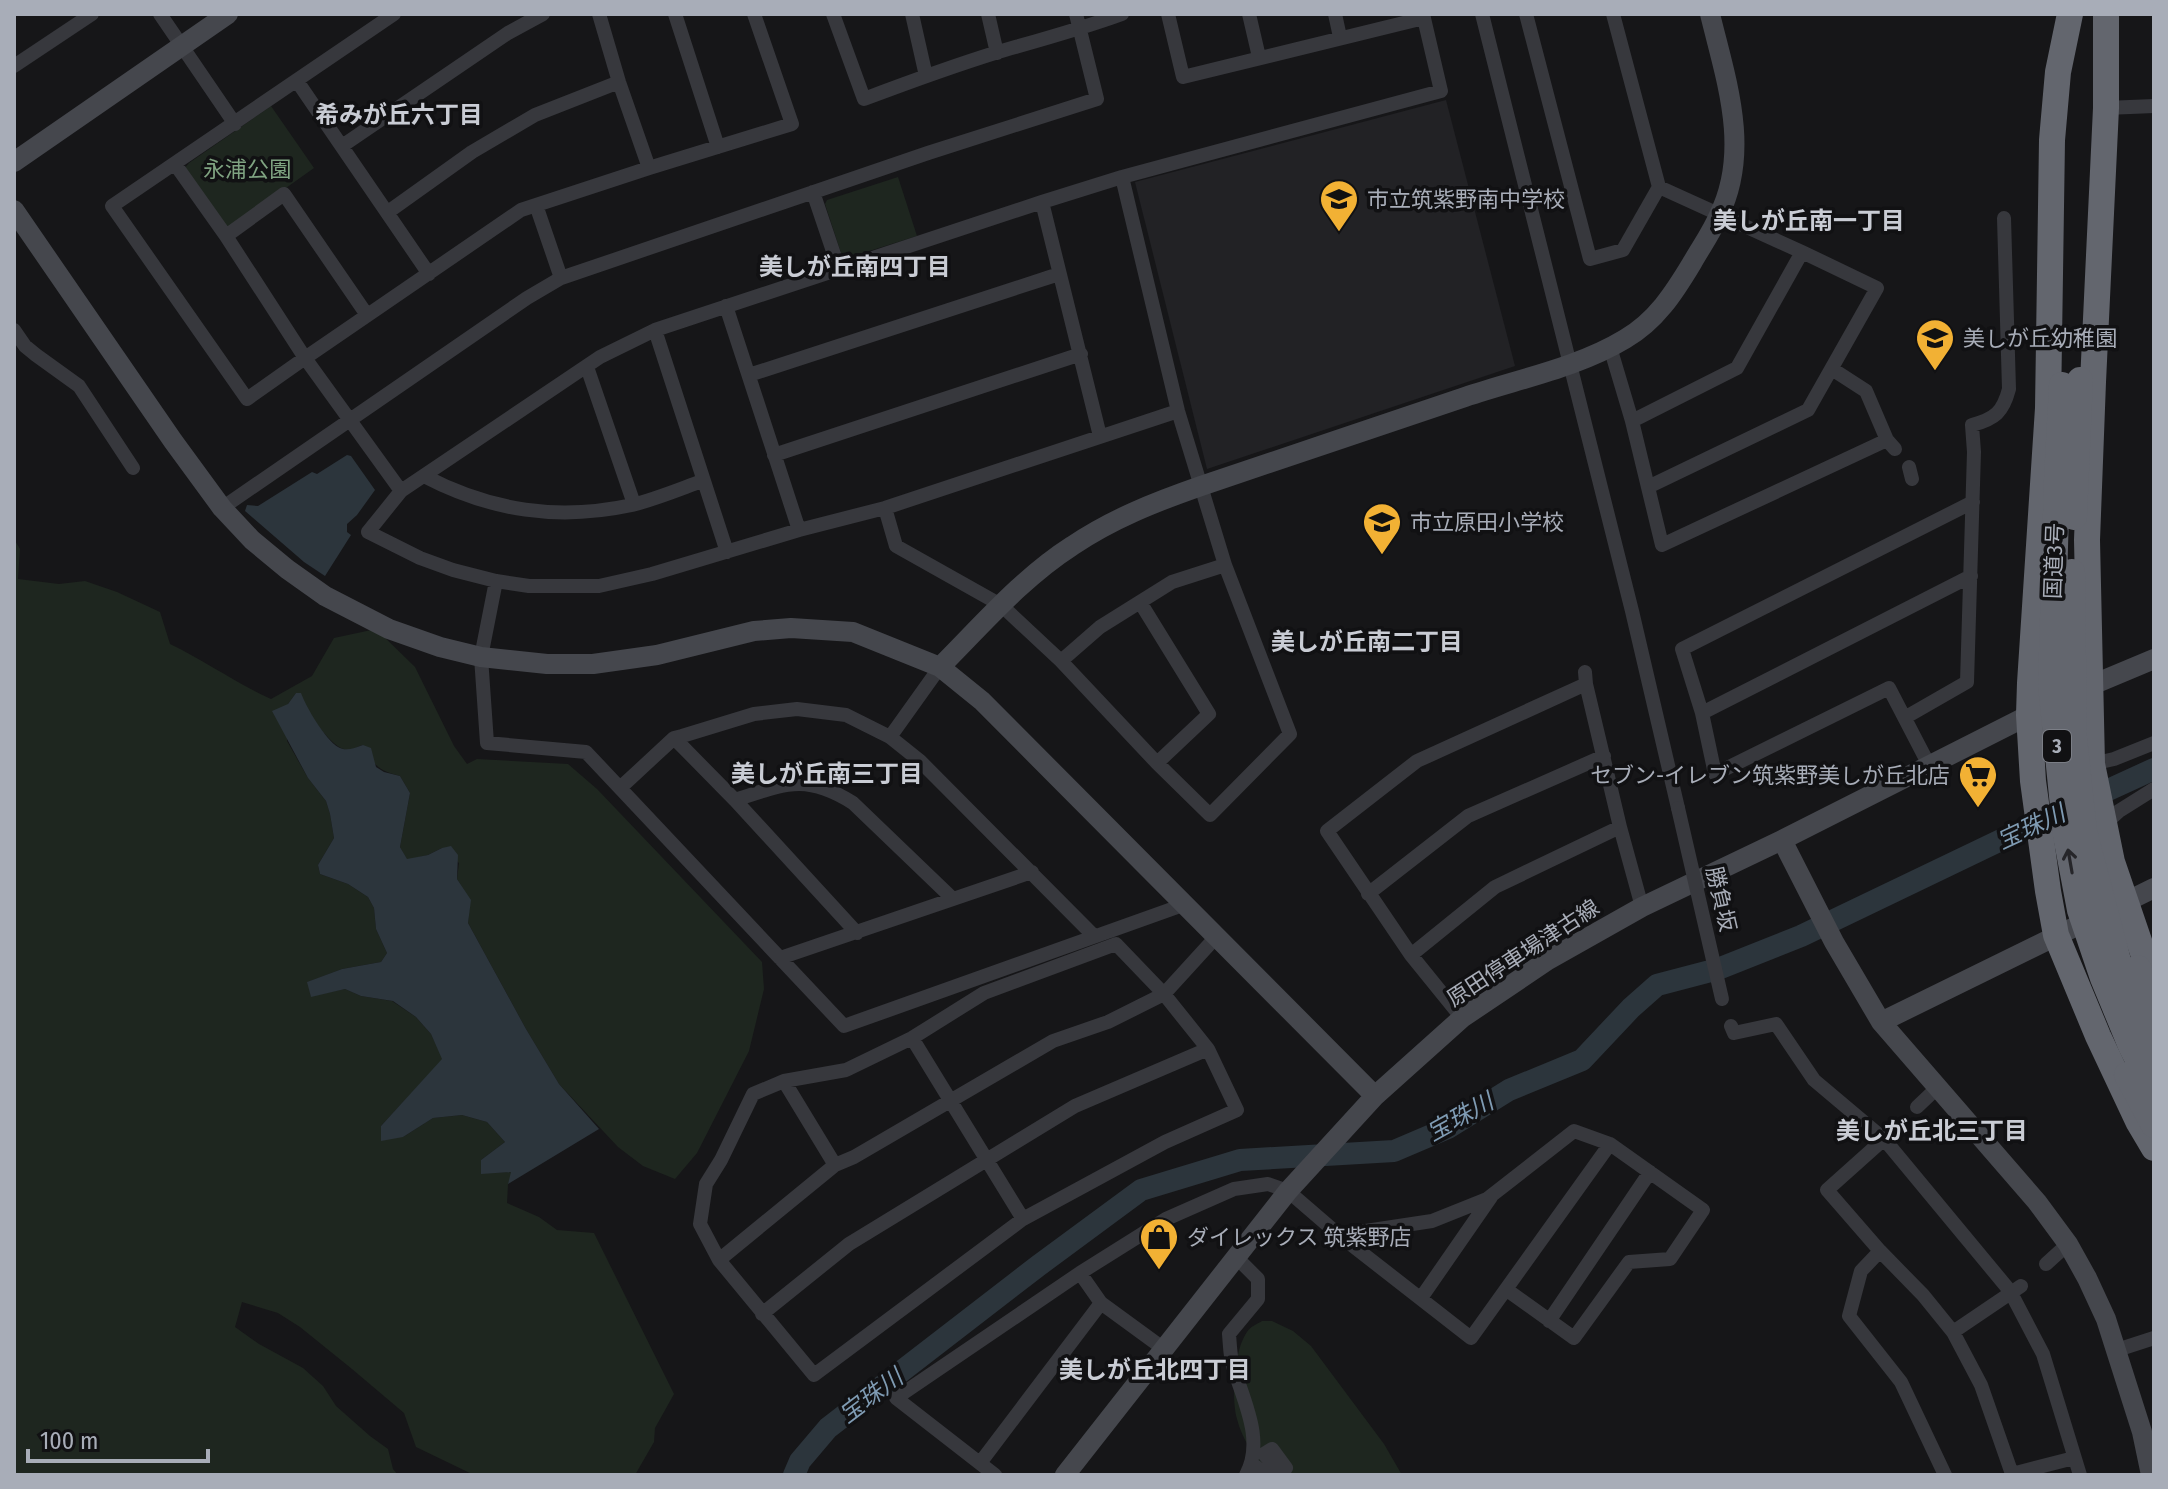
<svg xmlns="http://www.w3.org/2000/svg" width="2168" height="1489" font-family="'Fira Sans Condensed','Noto Sans JP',sans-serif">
<rect width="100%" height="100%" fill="#161618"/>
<path fill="#222225" d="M1446,100l69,266 -308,103 -72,-287z"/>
<path fill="#1e261f" d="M271,106l43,62 -84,60 -6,-1 -40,-58 5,-6z
M898,177l19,59 -70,22 -5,-2 -17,-52 2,-4z
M14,539l6,10 -2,30 41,5 26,-3 32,11 43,20 10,32c35,17 66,39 101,55l41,-23 22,-38 42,-9 39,38 39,79 13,18 10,-5 91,5 29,25 165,173 2,27 -15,62 -52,102 -22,26 -32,-13 -25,-19 -59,-63 -33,-55 -58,-106 2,-23 -13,-21 2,-16 -17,-15 -14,7 -21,5 -7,-13 10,-54 -10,-17c-23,-6 -26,-11 -37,-31 -5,1 -8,4 -13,5 -19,2 -44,-43 -54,-57l-8,11 -1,37 21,37 18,23 4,13 4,24 -16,27 2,9 28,10 20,13 6,11 2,21 11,24 -6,9 -39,7 -34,13 3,14 34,-7 16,7 31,5 24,16 15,17 12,25 -62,67 22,11 30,-19 29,-3 25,7 18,20 -24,18v13l31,-1 -4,12 -1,19 32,14 18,13 37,3 80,161 -19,34 -1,14 -19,33h-161l-58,-28 -12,-34 -52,-44 -52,-42 -22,-14 -36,-11 -7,25 24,17 44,24 20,18 13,20 34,30 18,13 5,20 5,6h-384z
M1262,1321h10l21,10 18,15 73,98 18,31h-136c-11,-18 -24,-36 -29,-56 -6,-21 -3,-69 10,-87 3,-5 10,-8 15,-11z"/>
<path fill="#2c353c" d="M347,455l4,1 24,34 -18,25 -10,9v8l4,3 -26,41 -21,-14 -59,-51 2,-6 11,1 54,-34 5,2z
M296,693h5c5,14 24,46 37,54 8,5 16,1 25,-2l8,3 5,19 8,5 16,4 10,17 -10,54 7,12 21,-4 14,-7 9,-2 7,9 -1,24 14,21 -3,23 58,106 33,55 40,45 -91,55 3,-12 -30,2v-14l24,-18 -18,-20 -25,-7 -29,3 -30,19 -22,4v-15l61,-67 -11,-25 -15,-17 -23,-16 -32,-5 -16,-7 -34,8 -4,-15 35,-13 39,-7 6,-9 -11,-24 -2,-21 -6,-11 -20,-13 -28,-10 -2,-9 16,-27 -4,-24 -4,-13 -18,-23 -36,-67 16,-7z"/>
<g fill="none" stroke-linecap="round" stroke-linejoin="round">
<path stroke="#2c353c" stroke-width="22" d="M2082,802l72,-33
M794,1475l6,-14 28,-33 210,-162 103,-76 99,-30 154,-9 54,-23 61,-38 73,-30 49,-52 26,-23 61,-16 83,-33 250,-120"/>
<path stroke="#37383d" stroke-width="14" d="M160,14l75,110
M394,14l-282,192 135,193 58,-41 216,-148 128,-42 143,-44 -38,-110
M599,14l20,68 30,86
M675,14l43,133
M833,14l31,85c45,-17 89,-33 134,-47 42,-12 83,-23 124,-38
M912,14l14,62
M988,14l9,39
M1168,14l15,63 241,-59
M1249,14l10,43
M1335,14l5,23
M1482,14l150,597 46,197
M1526,14l64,245 33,-9 36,-63 -46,-173
M14,66l78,-52
M297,81l132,193
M2106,108l48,-2
M342,146l166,-113 35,-19
M175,164l51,72 79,122 96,133
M813,192l26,77
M1042,202l58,234
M536,205l25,73
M388,212l84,-60 63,-37 84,-33
M226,236l58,-42 83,121
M726,306l73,224
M14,330l11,16 11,9 43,31 54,82
M655,330l72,222
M1610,347l22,74 30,124 225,-105
M587,367l47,137
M1832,369l34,22 21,49 8,9
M749,375l310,-101
M1178,411l-293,97 -86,22 -147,44 -53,12h-70l-33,-5 -43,-11 -33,-12 -52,-26 33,-41 199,-134 55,-27 387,-128 80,-25 319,-86 -18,-77
M1632,421l105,-53 65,-116
M774,455l307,-101
M1909,467l3,12
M424,476c67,35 134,45 208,29 24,-6 48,-16 70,-24
M1648,487l160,-77 69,-122 -75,-36 -143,-65
M222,508l305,-210 34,-20 367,-125 169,-54 -21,-85
M885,508l11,38 105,59 60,56 96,102 53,52 80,-81 -65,-169 -47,-154 -56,-234
M496,581l-15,76 6,86 99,9 258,274 339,-121
M1140,602l69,112 -52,49
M1061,661l39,-34 72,-45 53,-17
M1585,672l1,12 34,143 22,80
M1702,713l269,-137
M1906,717l61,-35 7,-230 -2,-27c23,-6 31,-13 37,-36l-5,-171
M890,737l50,-70
M674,738l61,62 122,133
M2092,764l22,-5 40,-16
M1929,765l-40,-77 -174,86 -13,-61 -20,-64 291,-147
M620,788l54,-50 8,-2 72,-22 43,-5 49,6 44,22 30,24 174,175
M735,800c50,-16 70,-27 118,3l100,96
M2106,823l13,-12 35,-22
M1368,894l100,-78 136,-60
M1116,944l48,50 44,55 29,61 -72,32 -142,77 -209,156 -95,-115 -19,-36 6,-40 15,-24 32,-66 31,-13 62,-11 66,-32 72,-45z
M1411,955l84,-68 125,-60
M780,958l252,-86
M1462,1018l-51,-63 -84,-124 90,-70 169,-77
M1731,1026l3,7 42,-9 38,56 70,59 126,152 33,63 37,121
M912,1038l111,181
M784,1081l51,84 19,-8 199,-116 55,-19 56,-28 52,-57
M1917,1107l20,-19
M1884,1139l-57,51 53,61 43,44 30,37 28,53 31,89 62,-16
M1339,1235l93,-14 55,-22 87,-68 36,13 93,66 -33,49 -41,3 -55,76 -67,-48
M1880,1251l-19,20 -12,45 52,66 44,93
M1236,1257l22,22v20l-29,35c1,11 1,22 4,32 10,34 32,74 13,109
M719,1260l116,-95
M2046,1264l22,-20
M1080,1273l21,30 63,46
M1421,1298l70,-101
M762,1314l87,-70 226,-138 133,-57
M1549,1321l101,-149
M1953,1332l68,-46
M2117,1350l37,-12
M980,1463l121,-160
M1252,1464l15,11
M995,1475l-99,-77 184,-125 86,-54 68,-30 34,-5 20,7 51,44 132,103 139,-194
M1281,1475l5,-7 -14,-19 -8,5 10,12 7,-5"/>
<path stroke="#45474d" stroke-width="20" d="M14,162l214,-148
M14,210l159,231 49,67 30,32 35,29 38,27 64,33 51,18 41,10 66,7h46l64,-9 97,-24 37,-3 62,4 87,35 42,34 393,395
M940,667c42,-42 82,-89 132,-121 40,-27 83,-44 129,-60 88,-30 176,-59 264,-89 53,-18 112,-29 160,-58 31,-18 49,-46 67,-76 9,-16 20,-31 27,-48 32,-65 7,-135 -9,-201
M2080,690l74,-31
M1782,840l52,102 47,80 156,180 31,42 19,34 19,41 36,113 9,43
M1881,1022l273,-134
M1065,1475l223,-284 87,-95 87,-78 86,-58 94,-53 140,-67 259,-131"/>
<path stroke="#63666e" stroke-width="26" d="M2070,14l-12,58 -6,68 -4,268 -18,275 -1,32 4,66 15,110 8,44 42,101 40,85 16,27
M2106,14v94l-13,274 -6,158 5,224 20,98 42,123"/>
<path stroke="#37383d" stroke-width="14" d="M1678,808l44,191"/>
<path stroke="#63666e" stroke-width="26" d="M2062,385l-5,93 -6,208 15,150 14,74 23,68 28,68 23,45
M2074,517l6,-137
M2072,572l2,166 10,93 37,141 33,79
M2138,968l16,37
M2127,1075l27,50"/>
</g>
<defs><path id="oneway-shaft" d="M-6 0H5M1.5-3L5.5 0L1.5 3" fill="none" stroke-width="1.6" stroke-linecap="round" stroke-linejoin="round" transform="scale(2)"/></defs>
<use stroke="#26262a" href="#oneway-shaft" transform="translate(2070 861) rotate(-100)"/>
<defs>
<symbol id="school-pin" viewBox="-11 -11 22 30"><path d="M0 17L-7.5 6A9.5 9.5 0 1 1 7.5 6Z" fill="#f2b134" stroke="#111113"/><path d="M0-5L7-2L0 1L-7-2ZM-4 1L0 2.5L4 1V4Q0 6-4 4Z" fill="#111"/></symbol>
<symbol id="supermarket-pin" viewBox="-11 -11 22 30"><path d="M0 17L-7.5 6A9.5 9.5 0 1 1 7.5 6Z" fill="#f2b134" stroke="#111113"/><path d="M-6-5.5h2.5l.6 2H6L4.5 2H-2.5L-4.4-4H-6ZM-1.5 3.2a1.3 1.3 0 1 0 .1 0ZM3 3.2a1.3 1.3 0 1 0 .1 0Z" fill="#111"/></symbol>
<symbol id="shop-pin" viewBox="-11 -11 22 30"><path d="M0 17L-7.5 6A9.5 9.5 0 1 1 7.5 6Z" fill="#f2b134" stroke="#111113"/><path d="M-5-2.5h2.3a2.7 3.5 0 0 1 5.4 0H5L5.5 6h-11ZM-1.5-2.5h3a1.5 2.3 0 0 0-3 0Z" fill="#111"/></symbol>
</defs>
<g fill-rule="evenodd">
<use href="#school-pin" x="1317" y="177" width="44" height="60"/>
<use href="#school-pin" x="1913" y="316" width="44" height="60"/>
<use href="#school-pin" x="1360" y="500" width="44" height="60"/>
<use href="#supermarket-pin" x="1956" y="753" width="44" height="60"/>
<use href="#shop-pin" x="1137" y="1215" width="44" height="60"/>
</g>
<g text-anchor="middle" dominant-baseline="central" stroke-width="7" stroke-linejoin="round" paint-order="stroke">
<rect fill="#111113" stroke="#7b7e86" stroke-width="2" x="2043" y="730" width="28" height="32" rx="6"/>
<g font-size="20" font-weight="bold" fill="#a8adb8">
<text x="2057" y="746">3</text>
</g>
<g font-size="22" fill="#7fa381" stroke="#111113">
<text x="247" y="169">永浦公園</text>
</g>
<g font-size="22" fill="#a8adb8" stroke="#111113" text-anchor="start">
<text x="1367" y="199">市立筑紫野南中学校</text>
<text x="1963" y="338">美しが丘幼稚園</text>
<text x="1410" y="522">市立原田小学校</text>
<text x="1950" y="775" text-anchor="end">セブン-イレブン筑紫野美しが丘北店</text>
<text x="1187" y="1237">ダイレックス 筑紫野店</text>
</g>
<g font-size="22" fill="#a8adb8" stroke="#111113">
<text transform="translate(2054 561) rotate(-88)">国道3号</text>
<text transform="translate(1721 899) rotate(77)">勝負坂</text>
<text transform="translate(1523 953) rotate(-33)">原田停車場津古線</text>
</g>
<g font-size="24" font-weight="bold" fill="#c9ccd4" stroke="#111113">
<text x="399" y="115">希みが丘六丁目</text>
<text x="1809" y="221">美しが丘南一丁目</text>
<text x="855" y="267">美しが丘南四丁目</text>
<text x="1367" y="642">美しが丘南二丁目</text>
<text x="827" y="774">美しが丘南三丁目</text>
<text x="1932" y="1131">美しが丘北三丁目</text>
<text x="1155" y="1370">美しが丘北四丁目</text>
</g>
<g font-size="24" font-style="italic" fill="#7f9bb3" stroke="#111113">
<text transform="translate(2031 827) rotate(-25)">宝珠川</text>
<text transform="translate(1460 1117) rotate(-29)">宝珠川</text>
<text transform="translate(871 1396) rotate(-37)">宝珠川</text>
</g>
</g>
<rect width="2168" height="1489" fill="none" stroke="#a8adb8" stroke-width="32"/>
<path d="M28 1449v12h180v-12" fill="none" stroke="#a8adb8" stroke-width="4"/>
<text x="40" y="1449" font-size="24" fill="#a8adb8" stroke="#111113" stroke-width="6" paint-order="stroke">100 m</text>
</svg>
